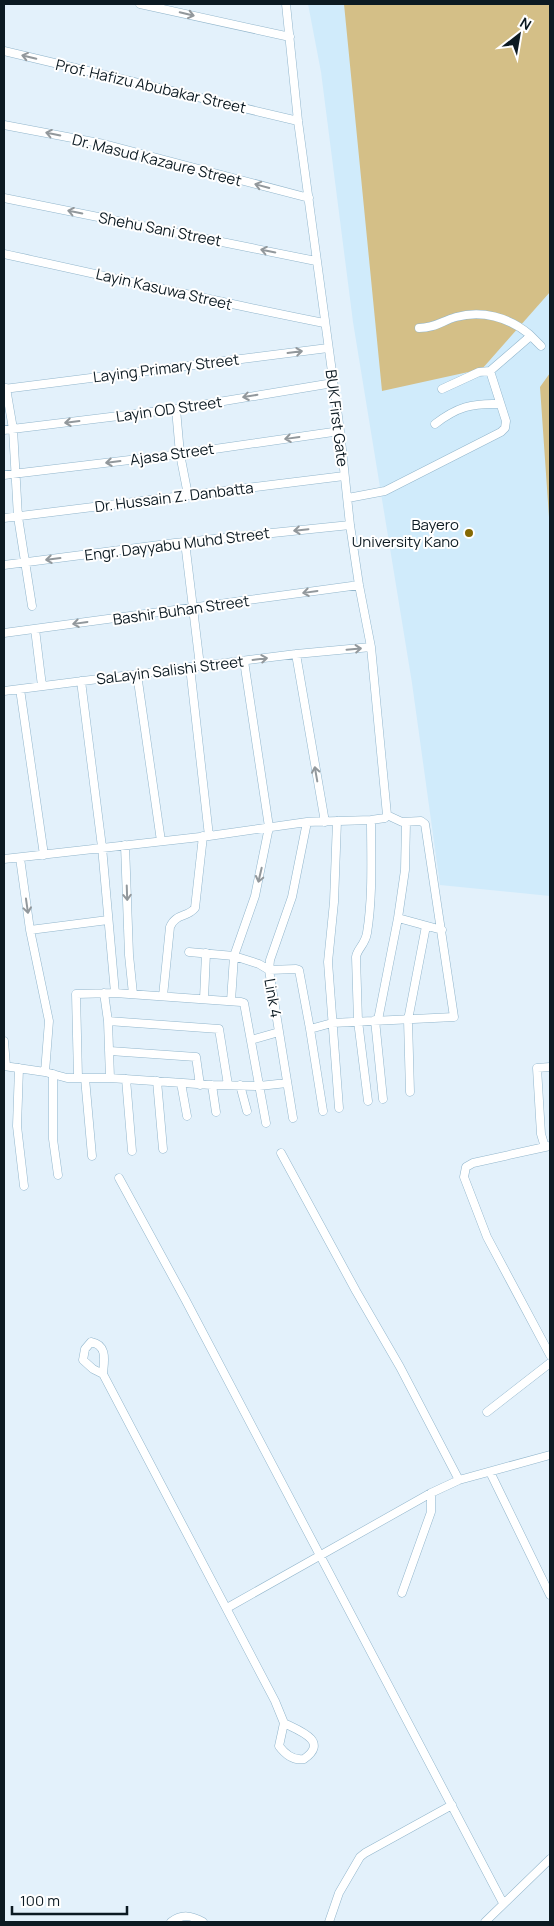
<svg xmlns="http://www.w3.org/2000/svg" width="554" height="1926" font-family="Manrope,sans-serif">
<rect width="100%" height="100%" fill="#e3f1fb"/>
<path fill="#d0ebfb" d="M308,4h242v892l-110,-11 -28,-202 -59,-361 -32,-250z"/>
<path fill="#d4bf87" d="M344,4h206v288l-68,77 -100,22z
M550,373v142l-1,2 -9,-130z"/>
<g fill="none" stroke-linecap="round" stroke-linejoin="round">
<defs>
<path id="street" d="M140,4l150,33
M4,51l294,70
M4,125l100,19 205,54
M4,198l312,63
M4,254c107,23 213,48 320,69
M530,335l11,11
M6,388l7,41 5,88 14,89
M4,389l324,-41
M442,389l37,-17 11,-1
M176,409l4,45 8,41
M435,424c22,-17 37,-21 64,-20
M4,430l172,-21 157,-26
M4,475l176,-21 160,-23
M348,498l37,-7 116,-59 4,-4 1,-7 -16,-50 37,-32 3,-4 -1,-1c-21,-17 -47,-24 -73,-17 -14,4 -21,11 -37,11
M4,518l340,-42
M185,542l15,124
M4,565l171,-22 175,-18
M35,629l7,57
M4,633l355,-48
M296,654l29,168
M190,667l19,169
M137,674l24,167
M81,681l21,166 13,146
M20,689l24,166
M4,691l292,-37 75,-7
M337,821l-3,81 -6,60 11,146
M125,845l4,110 4,39
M20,858l10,72 19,91 -4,51
M4,859l205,-23 98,-14 64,-2 14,-2 2,-3 -16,-168 -12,-62 -9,-60 -10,-94 -42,-310 -12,-117
M398,918l44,12
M30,930l78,-10
M189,952l45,4 25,8 10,6 27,-1 3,1 11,59 13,82
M104,993l4,28 2,57
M163,996l7,-69c6,-14 17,-9 25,-19l8,-72
M204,999l2,-46
M231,1001l3,-45 21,-60 14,-69 -25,-166
M375,1020l8,79
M378,1020l20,-102 7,-48 1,-48
M108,1021l111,8 9,56
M310,1029l22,-6 122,-6 -29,-193 -4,-3 -19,1 -15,-7
M251,1040l28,-8
M4,1041l2,25
M110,1051l86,6 4,28
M4,1066l41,6 22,6h43l102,7 47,1 28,-3
M550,1067l-13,1 4,66 4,13 5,-1
M19,1068l-2,58 7,60
M53,1074v65l5,36
M78,1077l-2,-83 39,-1 126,9 3,1 22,120
M85,1078l7,78
M126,1079l6,72
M157,1081l6,68
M181,1083l6,33
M212,1085l4,27
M240,1085l7,26
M410,1092l-2,-72 18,-94
M368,1101l-10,-80 -2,-64c1,-8 9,-12 11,-24 6,-37 4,-76 4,-113
M293,1118l-24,-148 1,-10 22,-63 15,-75
M545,1147l-72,16 -7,4 -2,10 23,60 63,118
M281,1153l75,138 44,76 59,113
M119,1178l66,121 318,604
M103,1374l-10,-5 -10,-9 2,-11 6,-7c17,3 13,19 12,32l172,327 9,22 -5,23c6,8 14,15 25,13 26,-18 -6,-29 -20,-36
M487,1412l63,-49
M490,1472l60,123
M402,1593l29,-81v-19
M227,1608l204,-115 28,-13 91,-25
M171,1922c11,-8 20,-7 32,0
M329,1922l10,-29 21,-36 5,-4 87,-48
M485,1922l65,-63"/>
</defs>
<use href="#street" stroke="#92b6cc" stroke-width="9"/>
<use href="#street" stroke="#fff" stroke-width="8"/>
</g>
<defs><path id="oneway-shaft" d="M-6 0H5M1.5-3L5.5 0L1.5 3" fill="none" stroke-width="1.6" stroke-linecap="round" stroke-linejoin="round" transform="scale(1.25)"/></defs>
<g stroke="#92989c">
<use href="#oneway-shaft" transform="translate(187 14) rotate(13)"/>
<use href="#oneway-shaft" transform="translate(29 57) rotate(-167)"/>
<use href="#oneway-shaft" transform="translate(53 134) rotate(-169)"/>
<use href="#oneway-shaft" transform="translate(262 186) rotate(-165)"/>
<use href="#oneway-shaft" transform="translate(75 212) rotate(-169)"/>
<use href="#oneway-shaft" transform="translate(268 251) rotate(-169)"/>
<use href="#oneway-shaft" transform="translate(295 352) rotate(-7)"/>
<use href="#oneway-shaft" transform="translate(250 396) rotate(171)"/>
<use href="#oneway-shaft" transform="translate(72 422) rotate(173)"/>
<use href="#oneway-shaft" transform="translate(292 438) rotate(172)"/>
<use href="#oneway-shaft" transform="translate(113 462) rotate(173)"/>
<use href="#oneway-shaft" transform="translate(301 530) rotate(174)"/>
<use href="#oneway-shaft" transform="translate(53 559) rotate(173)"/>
<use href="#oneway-shaft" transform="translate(310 592) rotate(172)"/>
<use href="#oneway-shaft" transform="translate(80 623) rotate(172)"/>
<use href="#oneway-shaft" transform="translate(354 649) rotate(-5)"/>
<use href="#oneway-shaft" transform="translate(260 659) rotate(-7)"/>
<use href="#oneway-shaft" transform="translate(316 774) rotate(-100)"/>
<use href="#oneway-shaft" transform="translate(260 875) rotate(103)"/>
<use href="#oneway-shaft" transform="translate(127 893) rotate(88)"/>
<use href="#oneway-shaft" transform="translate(27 906) rotate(82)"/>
</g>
<circle fill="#856903" stroke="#fff" stroke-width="2" cx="469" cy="533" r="5"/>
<g text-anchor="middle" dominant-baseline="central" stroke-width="4" stroke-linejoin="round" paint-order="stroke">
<g font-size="15" fill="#0c1a22" stroke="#fff">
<text transform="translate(151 86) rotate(13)">Prof. Hafizu Abubakar Street</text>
<text transform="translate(157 160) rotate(14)">Dr. Masud Kazaure Street</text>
<text transform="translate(160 229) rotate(11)">Shehu Sani Street</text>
<text transform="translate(164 289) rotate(13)">Layin Kasuwa Street</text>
<text transform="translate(166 368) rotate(-7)">Laying Primary Street</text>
<text transform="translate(169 409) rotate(-8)">Layin OD Street</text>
<text transform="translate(337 418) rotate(83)">BUK First Gate</text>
<text transform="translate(172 454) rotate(-8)">Ajasa Street</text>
<text transform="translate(174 497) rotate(-7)">Dr. Hussain Z. Danbatta</text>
<text transform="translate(177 544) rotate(-7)">Engr. Dayyabu Muhd Street</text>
<text transform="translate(181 610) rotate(-8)">Bashir Buhan Street</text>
<text transform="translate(170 670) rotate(-7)">SaLayin Salishi Street</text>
<text transform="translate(273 998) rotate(80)">Link 4</text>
</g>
<g font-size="15" fill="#0c1a22" stroke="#fff" text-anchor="end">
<text x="459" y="524">Bayero<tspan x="459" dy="17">University Kano</tspan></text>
</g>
</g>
<rect width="554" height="1926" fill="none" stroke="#0c1a22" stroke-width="10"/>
<g transform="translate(519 35) rotate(31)" stroke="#ffffff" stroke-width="4" paint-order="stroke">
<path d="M0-4L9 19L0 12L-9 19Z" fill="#0c1a22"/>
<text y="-8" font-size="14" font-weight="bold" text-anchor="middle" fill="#0c1a22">N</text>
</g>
<path d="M12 1906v8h115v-8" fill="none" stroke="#0c1a22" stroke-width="2.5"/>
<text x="20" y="1906" font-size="15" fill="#0c1a22" stroke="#ffffff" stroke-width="4" paint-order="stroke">100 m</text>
</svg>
